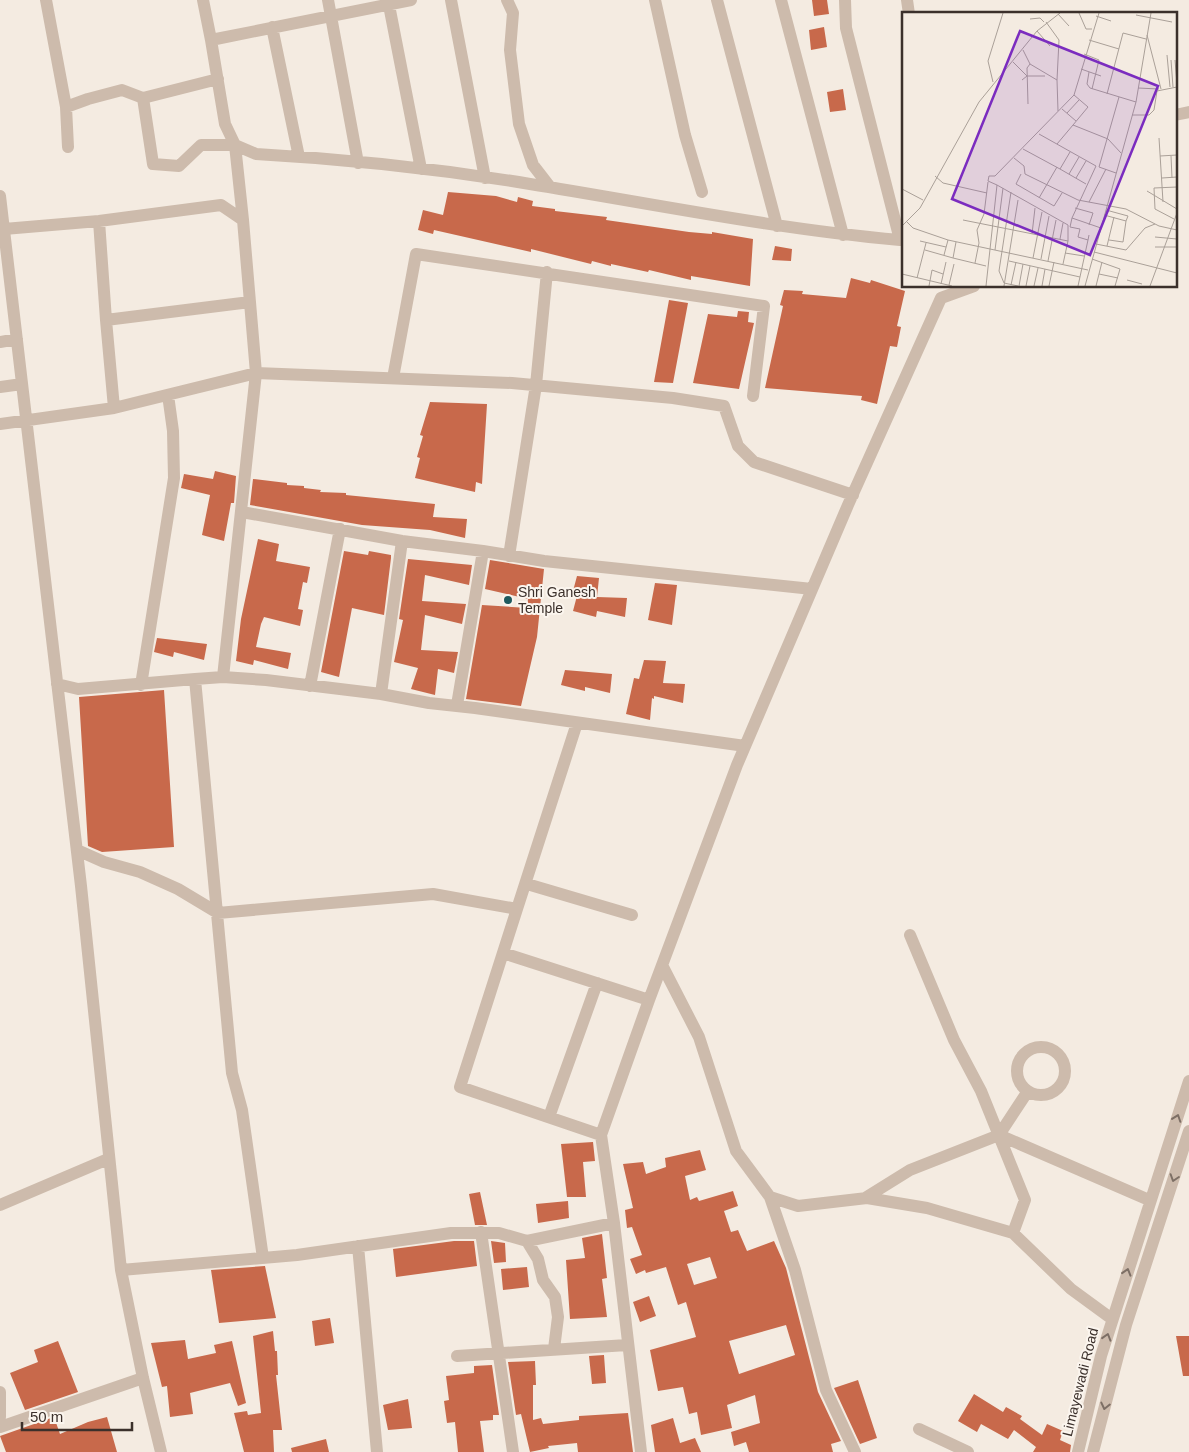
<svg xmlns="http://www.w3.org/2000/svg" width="1189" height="1452" font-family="Arial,sans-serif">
<rect width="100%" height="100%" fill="#f4ebe1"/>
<path fill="#c8694b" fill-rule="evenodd" d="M812,0h15l2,14 -15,2z
M824,27l3,20 -16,3 -2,-20z
M843,89l3,21 -16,2 -3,-20z
M448,192l48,4 21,6 1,-5 15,4 -1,5 23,3v2l52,6 -1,3 83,12 23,2v-2l41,7 -3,47 -59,-10v4l-42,-10 -1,2 -37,-8v2l-19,-5 -1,3 -60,-15v3l-97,-22 -1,4 -15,-4 5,-20 20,5z
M775,246l17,3 -1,12 -19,-1z
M851,278l19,5 1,-3 34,11 -8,35 4,1 -4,20 -7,-1 -13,58 -16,-4 1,-4 -97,-8 18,-82 -3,-1 4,-15 19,1 -1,3 44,4z
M669,300l19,3 -15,80 -19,-1z
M738,311l11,1 -1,10 6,1 -15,66 -46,-6 15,-69 29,3z
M430,402l57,2 -5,80 -6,-2 -1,10 -60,-14 5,-20 -3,-1 6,-21 -3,-1z
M215,471l21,5 -2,27h-3l-7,38 -22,-6 8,-40 -29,-7 3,-14 29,5z
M253,479l34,4v2l17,1v2l17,2 -1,2 26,1v2l89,9 -2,13 34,2 -2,19 -35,-8 -68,-5 -112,-20z
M258,539l21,5 -3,17 34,6 -3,16 -4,-1 -5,27 5,1 -3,16 -36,-9 -3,7 -5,23 35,6 -3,16 -34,-9 -1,5 -17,-4 5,-42z
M344,551l24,4 1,-4 22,4v3l-7,57 -32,-7 -13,69 -18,-5z
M408,559l64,6 -3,20 -44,-10 -3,26 44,3 -4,20 -37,-9 -4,35 37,2 -4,21 -16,-4 -3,26 -24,-6 7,-21 -24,-6 9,-42 -4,-1z
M490,560l54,9 -7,68 -16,69 -55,-7 16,-94 45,3 1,-9 -43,-10z
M577,576l22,2 -2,19 30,1 -2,19 -28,-6 -1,6 -23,-6 5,-19 -5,-1z
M655,583l22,2 -5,40 -24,-5z
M157,638l50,6 -3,16 -30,-8 -1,5 -19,-5z
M644,660l22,1 -3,22 22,1 -2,19 -29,-7v3l-2,-1 -2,22 -24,-6 8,-36 5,1z
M565,670l47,4 -2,19 -25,-6v4l-24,-6z
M164,690l10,157 -72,5 -14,-6 -9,-149z
M593,1142l2,19 -12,1 3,35h-19l-6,-53z
M700,1150l6,20 -21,6 5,24 7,-3 2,4 34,-10 5,15 -14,5 7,21 7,-2 9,21 27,-10 12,27 32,124 23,49 -10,3 2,8h-84l-3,-10 -12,4 -3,-14 29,-9 -5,-28 -28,10 5,23 -31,7 -4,-23 -8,2 -6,-27 -25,4 -8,-41 46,-13 -10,-35 -8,3 -12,-38 -20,6 -1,-3 -9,4 -6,-15 12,-4 -10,-28 -5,1 -2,-18 8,-2 -10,-44 20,-2 3,12 20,-7 -1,-9zM710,1257l7,21 -23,7 -7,-21zM786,1325l9,30 -56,19 -10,-33z
M480,1192l7,33h-12l-6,-31z
M568,1201l1,17 -31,5 -2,-19z
M602,1234l5,44 -5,1 5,38 -37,2 -4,-59 19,-2 -3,-20z
M454,1241h20l3,25 -81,11 -3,-28z
M491,1241l14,2 1,19 -12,1z
M265,1266l11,52 -57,5 -8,-53z
M527,1267l2,20 -26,3 -2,-21z
M649,1296l7,20 -16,6 -7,-20z
M330,1318l4,25 -19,3 -3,-25z
M273,1331l2,20h2l1,24h-2l6,55h-9l1,22h-30l-10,-39 13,-2 1,4 13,-2 -8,-77z
M1176,1336h13v40h-6z
M185,1340l3,19 28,-6 -2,-8 18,-4 14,62 -8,3 -8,-23 -40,10 3,21 -23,3 -3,-31 -5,1 -11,-44z
M58,1341l20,51 -53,18 -15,-37 28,-11 -4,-12z
M604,1355l2,28 -14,1 -3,-28z
M535,1361l1,24h-3v35l8,-2 2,6 36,-4v-4l49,-3 5,39h-55l-1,-9 -29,3 1,2 -19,4 -9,-38 -5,1 -8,-53z
M492,1365l7,50h-6v5l-13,1 4,31h-26l-3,-30 -8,1 -3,-22 5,-1 -3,-24 28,-3v-7z
M858,1380l19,58 -17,6 -26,-56z
M974,1394l29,18 3,-5 16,9 -2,3 22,16 5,-11 16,7 -3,9 11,5 -1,7h-37l3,-5 -22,-17 -6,9 -27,-15 -4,8 -19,-11z
M408,1399l4,29 -24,2 -5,-25z
M54,1417l6,17 28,-12 19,-5 10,35h-111l-6,-16z
M673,1418l7,25 15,-5 6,14h-46l-4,-27z
M326,1439l3,13h-37l-1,-4z"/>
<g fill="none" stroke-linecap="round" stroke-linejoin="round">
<path stroke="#cdbbac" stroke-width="12" d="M46,0l20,107
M203,0l8,40 200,-40
M328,0l30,163
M388,0l33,169
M451,0l34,178
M507,0l6,13 -3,37 9,74 14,41 17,22
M655,0l30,135 17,57
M717,0l60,226
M781,0l62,235
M845,0l1,28 54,212h3
M907,0l2,14
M272,27l27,130
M211,40l14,84 10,21 21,9c91,5 184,15 274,30 124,20 246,45 370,56
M143,98l75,-19
M1175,115l14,-3
M68,147l-2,-40 22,-8 34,-9 21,8 10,66 26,2 22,-21h34l8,75
M0,196l81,690 40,384 22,108 18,74
M99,221l7,99 144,-18
M4,229l95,-8 122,-16 22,15 13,153 -33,304
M106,320l8,88
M0,342l17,-3
M393,378l23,-124 348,52 -11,90
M0,387l22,-3
M0,424l114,-16 142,-35 256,10 161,15 51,8 14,40 16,16 99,33
M242,512l160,29 81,10 -26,154
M483,551l61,10 268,28
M509,556l27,-171 11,-113
M195,679l28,-2 43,3 115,14 48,9 46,5 270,38
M57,684l21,5 117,-10 37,394 10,37 21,148
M141,685l33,-207 -1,-47 -5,-36
M310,686l30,-157
M381,694l21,-153
M77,850l27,12 36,10 38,17 40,24 215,-19 84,15 -57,178 141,48
M527,884l105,31
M517,909l60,-186
M910,935l44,105 27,51 44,109 -12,33
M503,953l146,47
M662,965l37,72 37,114 34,46 28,9 69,-8 60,10 86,25 58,56 41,30
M1017 1071a24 24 0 1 1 48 0a24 24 0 1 1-48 0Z
M549,1117l48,-134
M999,1135l150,65
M770,1197l25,73 31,120 29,62
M865,1198l45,-28 89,-35 29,-44
M0,1205l108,-46
M481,1232l32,220
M527,1241l87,-18
M358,1246l19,206
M121,1270l176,-15 154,-22h48l28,8 11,18 5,21 12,17 3,20 -4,32
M457,1356l170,-11
M0,1392v25
M0,1427l143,-49
M919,1429l49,23
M641,1452l-27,-229 -13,-88 48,-135 88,-235 111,-260 93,-207 33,-12
M1078,1452l23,-96 88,-275
M1093,1452l33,-127 63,-194"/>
</g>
<defs><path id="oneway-chevron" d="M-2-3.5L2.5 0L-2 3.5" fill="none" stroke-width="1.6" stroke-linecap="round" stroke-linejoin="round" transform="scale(1.25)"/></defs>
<g stroke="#7d6f65">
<use href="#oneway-chevron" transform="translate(1177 1118) rotate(-71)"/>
<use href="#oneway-chevron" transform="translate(1174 1178) rotate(108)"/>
<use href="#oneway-chevron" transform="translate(1127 1272) rotate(-73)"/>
<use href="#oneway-chevron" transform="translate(1107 1337) rotate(-73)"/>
<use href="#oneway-chevron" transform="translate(1105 1406) rotate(103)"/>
</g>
<circle fill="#1f5a5e" stroke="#fbf5ee" stroke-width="2" cx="508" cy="600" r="5"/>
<g text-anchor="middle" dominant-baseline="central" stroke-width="4" stroke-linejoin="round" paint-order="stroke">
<g font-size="14" fill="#3b302b" stroke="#fbf5ee" text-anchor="start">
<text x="518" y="592">Shri Ganesh<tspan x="518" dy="16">Temple</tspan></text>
</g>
<g font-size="14" fill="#3b302b" stroke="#fbf5ee">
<text transform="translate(1080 1382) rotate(-76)">Limayewadi Road</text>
</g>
</g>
<g transform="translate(902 12)">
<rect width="275" height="275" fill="#f4ebe1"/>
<path fill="none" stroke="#aaa098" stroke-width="1" d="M177,1l7,16h6M156,2l11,12M234,3l36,7M194,4l15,5M128,7l10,-1 4,4M144,10l13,18 -2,40M135,19l13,15M245,23l14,54M187,28l30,9M121,38l7,14 27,16 1,31M182,42l15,6 -7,29M265,43l3,32M269,48l2,27M273,48l2,24M111,50l14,14M179,57l20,7M187,60l-2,12 3,4 46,14M120,68l5,-4h18M91,70l-5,-21 15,-48M236,76l21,1M205,82l16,-61 23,6M172,83l14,12 -15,18 35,14 13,14M126,92l-1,-36 3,-4M160,97l14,12M165,101l12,-13M230,103h17l5,-5 3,-19 20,-4M137,122l57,32M257,126l4,64M155,132l16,-19M121,137l37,20M168,140l-10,17 26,15M258,144l17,-1M269,144l1,22M112,146l10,8 1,8 53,26 48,9 33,17 18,4M194,154l-24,52 29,10M214,161l-17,-6 20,-70M119,162l-5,10 38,22 8,-13M167,162l10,-17M33,164l8,7 44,10M174,166l10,-17M260,166l15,-1M95,173l71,40v16M0,177l21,11M245,179l30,18M109,180l-12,79 5,12 14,3M137,186l18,-31M187,190l17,-33M173,196l18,5 -4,12M202,203l22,6 2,-5 -22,-6M170,206l-2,9 10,2 -2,8 10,3 1,-5M272,207l-19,-10 -1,-21 23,-1M61,208l105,21 -5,23M5,210l6,6 35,12 140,30M0,214l18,-18 59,-106 58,-71 23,-18M130,222l3,-26M253,225l22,2M158,227l3,-16M207,228l14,2 3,-21M18,229l26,6M54,230l-3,16 33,8M194,232l30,6 19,-22 10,-4M205,234l7,-29M253,235h22M23,238l28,8M93,238l8,-62M192,240l83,21M163,241l19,3M42,243l4,-15M131,246l9,-46M139,247l8,-43M190,247l28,10 -5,17M107,249l71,16M146,249l8,-41M73,251l4,-20 -2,-13 7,-16 4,-32M0,262l50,12M197,262l19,4M15,266l9,-35M225,268l15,4M39,272l5,-22M47,273l5,-21M109,273l5,-23M27,274l3,-16 11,4M84,274l11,-101 -9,-4 1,-5h6l79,-81 25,-82M102,274l14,-86M117,274l4,-22M124,274l4,-20M132,274l4,-18M140,274l3,-17M147,274l5,-24M176,274l10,-46M183,274l51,-184 15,-89M194,274l6,-24M248,274l27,-73"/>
<path fill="#7b2cbf" fill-opacity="0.15" stroke="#7b2cbf" stroke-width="2.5" d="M118,19l138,55 -68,169 -138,-56z"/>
<rect width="275" height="275" fill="none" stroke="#3b302b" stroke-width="2.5"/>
</g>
<path d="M22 1422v8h110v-8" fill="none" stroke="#3b302b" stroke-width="2.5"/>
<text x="30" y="1422" font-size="15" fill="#3b302b" stroke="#fbf5ee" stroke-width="4" paint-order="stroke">50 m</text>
</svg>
